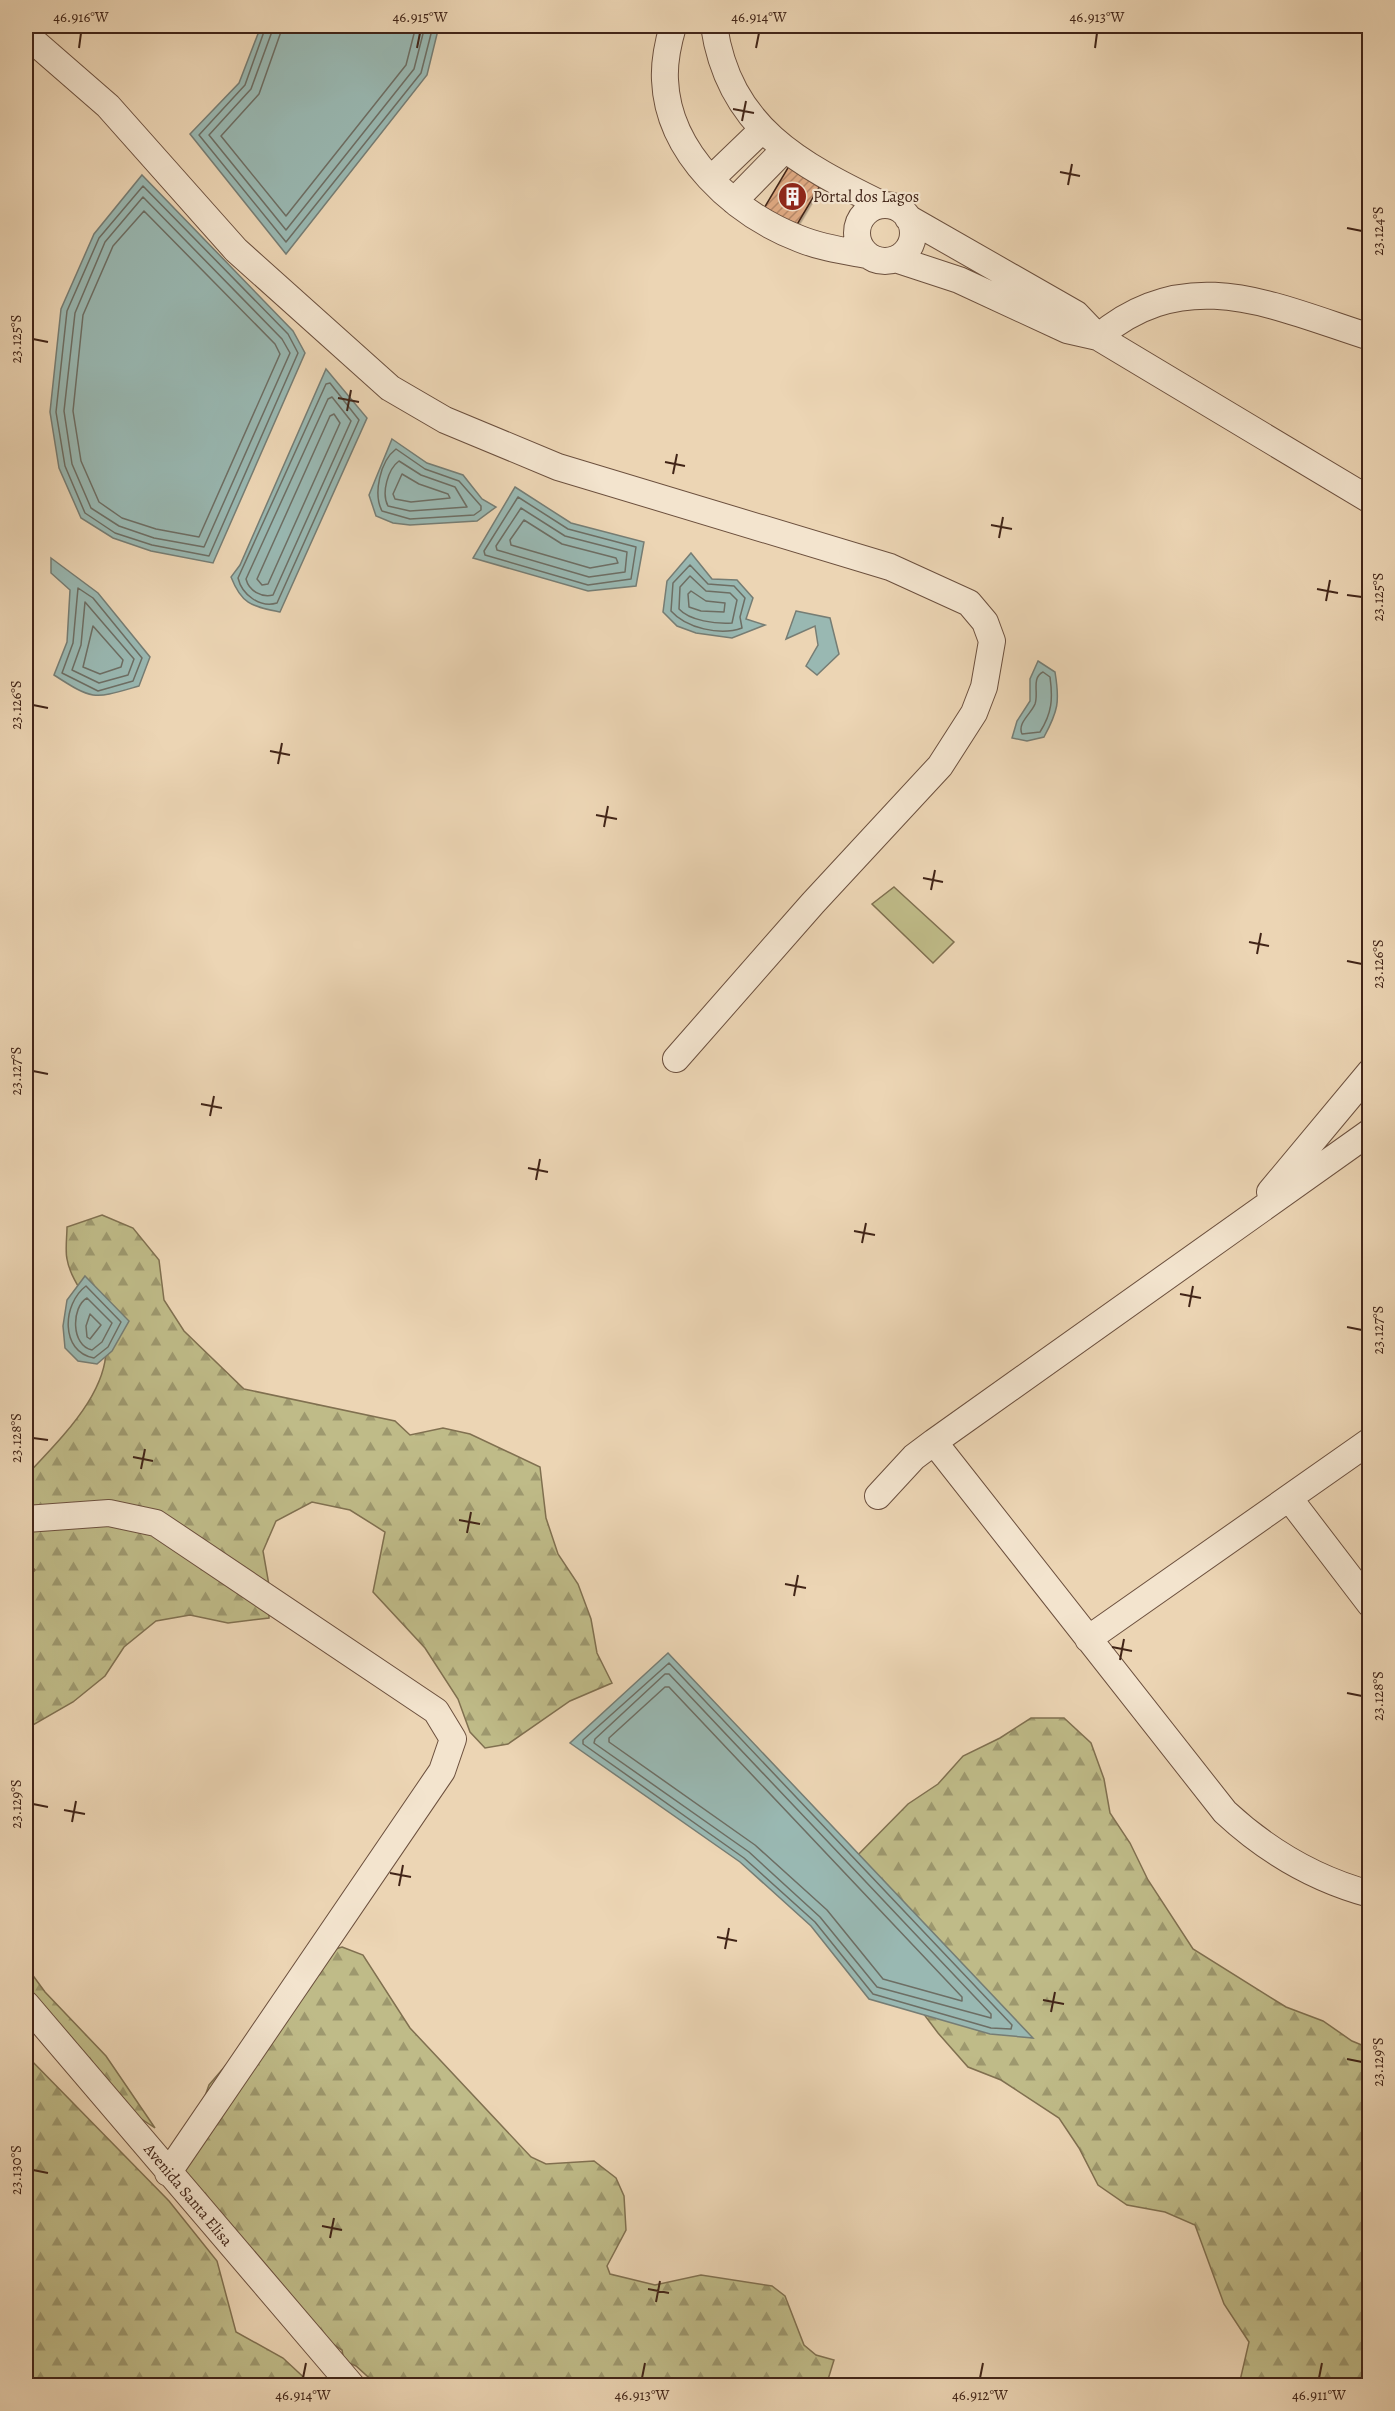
<svg xmlns="http://www.w3.org/2000/svg" width="1395" height="2411" font-family="Alegreya,serif">
<defs>
<pattern id="forest-firs" width="22" height="20" patternUnits="userSpaceOnUse" patternTransform="scale(1.5)"><rect width="22" height="20" fill="#bfbb88"/><path d="M5 1l3.5 6h-7zM16 11l3.5 6h-7z" fill="#9d986e"/></pattern>
<pattern id="building-hatch" width="6" height="6" patternUnits="userSpaceOnUse" patternTransform="scale(1.5)"><rect width="6" height="6" fill="#dfa982"/><path d="M-1 1l2-2M0 6l6-6M5 7l2-2" fill="none" stroke="#b68969"/></pattern>
<filter id="shadow"><feDropShadow dx="5.5" dy="-5.5" stdDeviation="0" flood-color="#0004"/></filter>
</defs>
<rect width="100%" height="100%" fill="#ecd5b4"/>
<filter id="stains"><feTurbulence type="fractalNoise" baseFrequency=".00333" numOctaves="4"/><feColorMatrix values="0 0 0 0 .2 0 0 0 0 .09 0 0 0 0 .02 0 0 0 .5 -.17"/></filter>
<radialGradient id="worn" r=".72"><stop offset=".6" stop-color="#630" stop-opacity="0"/><stop offset="1" stop-color="#630" stop-opacity=".3"/></radialGradient>
<path fill="url(#forest-firs)" stroke="#807050" stroke-width="1.5" d="M102,1215l31,13 26,32 5,40 20,31 60,58 151,32 15,14 33,-7 27,6 70,33 6,51 12,36 20,30 13,35 6,34 15,30 -42,18 -62,43 -23,4 -15,-16 -12,-33 -33,-51 -52,-56 12,-60 -35,-22 -38,-8 -36,19 -13,30 6,34v33l-41,5 -38,-8 -34,6 -32,26 -19,29 -32,26 -47,27v-149l9,-10 -9,-10v-84c31,-34 92,-90 78,-143 -7,-24 -33,-49 -37,-74 -2,-9 0,-22 0,-32z
M1031,1718h33l27,25 13,36 6,34 20,30 18,37 45,69 93,58 37,14 29,20 17,7v337h-130l10,-43 -25,-38 -29,-79 -30,-13 -38,-7 -29,-20 -19,-37 -20,-30 -58,-38 -33,-13 -30,-34 -58,-77 -31,-92 59,-60 30,-20 25,-28 37,-18z
M342,1947l21,8 47,73 121,129 15,7 48,-3 22,17 8,18 2,34 -19,36 3,8 45,11 46,-10 71,11 13,10 19,49 12,10 18,5 -8,26 -449,-1 -21,-19 -12,-5 -2,-11 -54,-34 -91,-116 -16,-36 28,-79 97,-113 23,-21z
M26,1966l19,26 61,64 49,72 -24,-16 -105,-119z
M26,2055l143,146 48,60 19,71 47,26 29,27h-286z"/>
<path fill="#bfbb88" stroke="#807050" stroke-width="1.5" d="M894,887l60,55 -21,21 -61,-59z"/>
<path fill="#99b8b2" stroke="#767d74" stroke-width="1.5" d="M261,26h178l-12,49 -141,179 -96,-120 49,-51z
M142,175l151,156 12,22 -92,210 -62,-12 -38,-13 -32,-20 -22,-50 -9,-56 11,-103 33,-75z
M326,369l41,49 -87,194c-28,-6 -38,-7 -49,-35l9,-12z
M392,439l35,24 36,12 19,24 14,8 -19,14 -67,4 -17,-2 -17,-7 -7,-21z
M515,487l56,36 73,19 -8,44 -48,5 -115,-33z
M691,553l21,26 25,1 16,18 -7,21 19,6 -33,13 -36,-5 -19,-7 -14,-14 4,-31z
M51,558l47,35 52,64 -11,29c-45,13 -45,15 -85,-11l13,-33 3,-52 -19,-17z
M796,611l34,7 9,36 -22,21 -11,-9 12,-21 -3,-19 -29,13z
M1038,661l17,11c5,30 3,39 -11,65l-17,4 -15,-3 5,-17 13,-20v-22z
M85,1276l44,45 -17,30 -15,13 -19,-3 -13,-13 -2,-22 4,-26z
M668,1653l365,385 -43,-4 -121,-35 -58,-73 -71,-64 -170,-119z"/>
<g fill="none" stroke-linecap="round" stroke-linejoin="round">
<path stroke="#6d6e64" stroke-width="1.5" d="M266,26l-21,59 -46,50 87,107 135,-169 12,-47
M274,26l-23,63 -42,46 77,95 128,-161 11,-43
M283,26l-24,68 -38,42 65,80 120,-151 10,-39
M143,186l145,148 10,19 -89,203 -57,-11 -37,-12 -30,-20 -20,-47 -9,-54 11,-101 32,-73z
M143,197l139,142 8,14 -86,194 -50,-9 -35,-12 -28,-18 -19,-44 -8,-53 11,-98 30,-71z
M144,211l131,133 5,10 -81,183 -43,-8 -34,-11 -23,-16 -18,-41 -8,-50 10,-96 30,-69z
M330,383l29,37 -82,183c-17,5 -35,-8 -39,-25l88,-194z
M332,397l19,24 -78,174c-11,3 -24,-4 -27,-16l82,-180z
M334,414l6,9 -72,161 -6,1 -5,-6 73,-163z
M396,449l29,20 34,12 22,25v4l-7,5 -64,4 -28,-8c-9,-17 -2,-50 14,-62z
M399,461l22,14 34,12 12,20 -57,4 -22,-5c-7,-13 0,-37 11,-45z
M402,474l17,10 29,10 2,4 -39,4 -16,-3 -2,-5z
M518,497l50,32 68,18 -5,32 -43,6 -103,-30 -1,-4z
M521,508l44,28 62,16 -2,20 -36,5 -92,-27 -1,-4z
M524,520l38,24 54,14 2,5 -28,5 -79,-23 -1,-5z
M690,565l18,19 26,2 11,12 -5,19 2,11c-22,8 -56,0 -71,-17l2,-28z
M690,576l16,15 24,2 7,7 -5,23c-16,1 -42,-2 -53,-14l1,-22z
M78,588l15,10 49,60 -9,23 -35,10 -36,-18 11,-30z
M691,591l15,10 19,2 -1,9 -23,-1 -12,-4 -1,-13z
M85,602l49,57 -6,16 -29,8 -27,-13 9,-25z
M93,626l30,34 -2,7 -21,7 -17,-7z
M1043,672l7,5c3,22 2,36 -10,55l-18,2c-5,-11 9,-20 13,-30 4,-11 -4,-26 8,-32z
M86,1286l35,36 -13,25 -14,11c-34,-6 -32,-54 -8,-72z
M87,1298l25,25 -10,19 -10,8c-21,-4 -21,-43 -5,-52z
M90,1314l11,11 -11,14 -3,-2 -1,-11z
M669,1663l343,362 -1,4 -20,-1 -118,-34 -58,-72 -71,-64 -161,-114v-4z
M665,1674h4l322,340v4l-114,-31 -57,-70 -71,-65 -155,-109 1,-4z
M665,1687h4l293,310v4l-79,-22 -56,-69 -72,-65 -146,-103v-4z"/>
</g>
<path fill="url(#building-hatch)" stroke="#412417" stroke-width="1.5" filter="url(#shadow)" d="M792,161l32,18 -32,54 -32,-18z"/>
<g fill="none" stroke-linecap="round" stroke-linejoin="round">
<defs>
<path id="street" d="M673,26c-5,17 -9,36 -8,54 3,74 70,134 135,159 22,9 45,12 67,16
M714,26c15,102 85,138 169,179
M31,39l77,67 128,144 154,138 55,32 113,47 332,100 79,36 16,19 7,19 -8,46 -10,26 -34,53 -127,137 -137,156
M711,179l51,-49
M734,201l50,-51
M857 233a28 28 0 1 1 56 0a28 28 0 1 1-56 0Z
M908,218l168,96 22,23 272,163
M895,259l64,21 108,50 31,7
M1098,337c89,-75 175,-31 272,0
M1270,1192l100,-120
M934,1442l291,370c42,39 89,67 145,82
M878,1496l36,-39 20,-15 436,-310
M1289,1498l81,106
M26,1519l83,-6 47,10 280,188 17,28 -11,32 -274,402
M1088,1639l282,-198
M26,2004l326,382"/>
</defs>
<use href="#street" stroke="#6c503e" stroke-width="28"/>
<use href="#street" stroke="#f3e4ce" stroke-width="26"/>
</g>
<path fill="none" stroke="#412417" stroke-width="2" d="M79,48l2,-15M417,48l3,-15M756,48l3,-15M1095,48l2,-15M733,109l21,4M742,121l4,-20M1060,172l20,4M1068,185l4,-21M1347,228l15,3M33,339l15,3M338,398l21,4M347,411l4,-21M665,462l20,4M673,474l4,-20M991,525l21,4M999,538l4,-21M1317,589l21,4M1347,595l15,2M1326,601l4,-21M33,705l15,3M270,751l20,4M278,764l4,-21M596,815l21,4M604,827l4,-21M923,878l20,4M931,890l4,-20M1249,942l20,4M1257,954l4,-21M1347,961l15,3M33,1071l15,3M201,1104l21,4M210,1116l4,-20M528,1168l20,4M536,1180l4,-21M854,1231l21,4M862,1243l4,-20M1180,1294l21,4M1189,1307l4,-21M1347,1327l15,3M33,1438l15,2M133,1457l20,4M141,1469l4,-20M459,1520l21,4M467,1533l4,-21M785,1584l21,4M794,1596l4,-21M1112,1647l20,4M1120,1660l4,-21M1347,1693l15,3M33,1804l15,3M64,1810l21,4M72,1822l4,-21M390,1873l21,4M399,1886l4,-21M717,1937l20,4M725,1949l4,-21M1043,2000l21,4M1051,2012l4,-20M1347,2059l15,3M33,2170l15,3M322,2226l20,4M330,2238l4,-20M648,2289l21,4M656,2302l4,-21M303,2378l3,-15M642,2378l3,-15M980,2378l3,-15M1319,2378l3,-15"/>
<defs>
<symbol id="building-disc" viewBox="-11 -11 22 22"><circle r="9.5" fill="#8f2418" stroke="#f3e4ce"/><path d="M-4-6H4V6H1V3H-1V6H-4ZM-2.5-4.3h1.7v1.8h-1.7ZM.8-4.3h1.7v1.8H.8ZM-2.5-1h1.7V.8h-1.7ZM.8-1h1.7V.8H.8Z" fill="#fff"/></symbol>
</defs>
<g fill-rule="evenodd">
<use href="#building-disc" x="776" y="180" width="33" height="33"/>
</g>
<g text-anchor="middle" dominant-baseline="central" stroke-width="4.5" stroke-linejoin="round" paint-order="stroke">
<g font-size="16" fill="#412417" stroke="#f3e4ce" text-anchor="start">
<text x="813" y="197">Portal dos Lagos</text>
</g>
<g font-size="16" fill="#412417" stroke="#f3e4ce">
<text transform="translate(188 2195) rotate(50)">Avenida Santa Elisa</text>
</g>
</g>
<rect width="1395" height="2411" fill="none" stroke="#ecd5b4" stroke-width="66"/>
<rect x="33" y="33" width="1329" height="2345" fill="none" stroke="#412417" stroke-width="2"/>
<g font-size="15" text-anchor="middle" fill="#412417">
<text x="81" y="22">46.916°W</text>
<text x="420" y="22">46.915°W</text>
<text x="759" y="22">46.914°W</text>
<text x="1097" y="22">46.913°W</text>
<text transform="translate(1378 231) rotate(-90)" y="5">23.124°S</text>
<text transform="translate(16 339) rotate(-90)" y="5">23.125°S</text>
<text transform="translate(1378 597) rotate(-90)" y="5">23.125°S</text>
<text transform="translate(16 705) rotate(-90)" y="5">23.126°S</text>
<text transform="translate(1378 964) rotate(-90)" y="5">23.126°S</text>
<text transform="translate(16 1071) rotate(-90)" y="5">23.127°S</text>
<text transform="translate(1378 1330) rotate(-90)" y="5">23.127°S</text>
<text transform="translate(16 1438) rotate(-90)" y="5">23.128°S</text>
<text transform="translate(1378 1696) rotate(-90)" y="5">23.128°S</text>
<text transform="translate(16 1804) rotate(-90)" y="5">23.129°S</text>
<text transform="translate(1378 2062) rotate(-90)" y="5">23.129°S</text>
<text transform="translate(16 2170) rotate(-90)" y="5">23.130°S</text>
<text x="303" y="2400">46.914°W</text>
<text x="642" y="2400">46.913°W</text>
<text x="980" y="2400">46.912°W</text>
<text x="1319" y="2400">46.911°W</text>
</g>
<rect width="100%" height="100%" filter="url(#stains)"/>
<rect width="100%" height="100%" fill="url(#worn)"/>
</svg>
